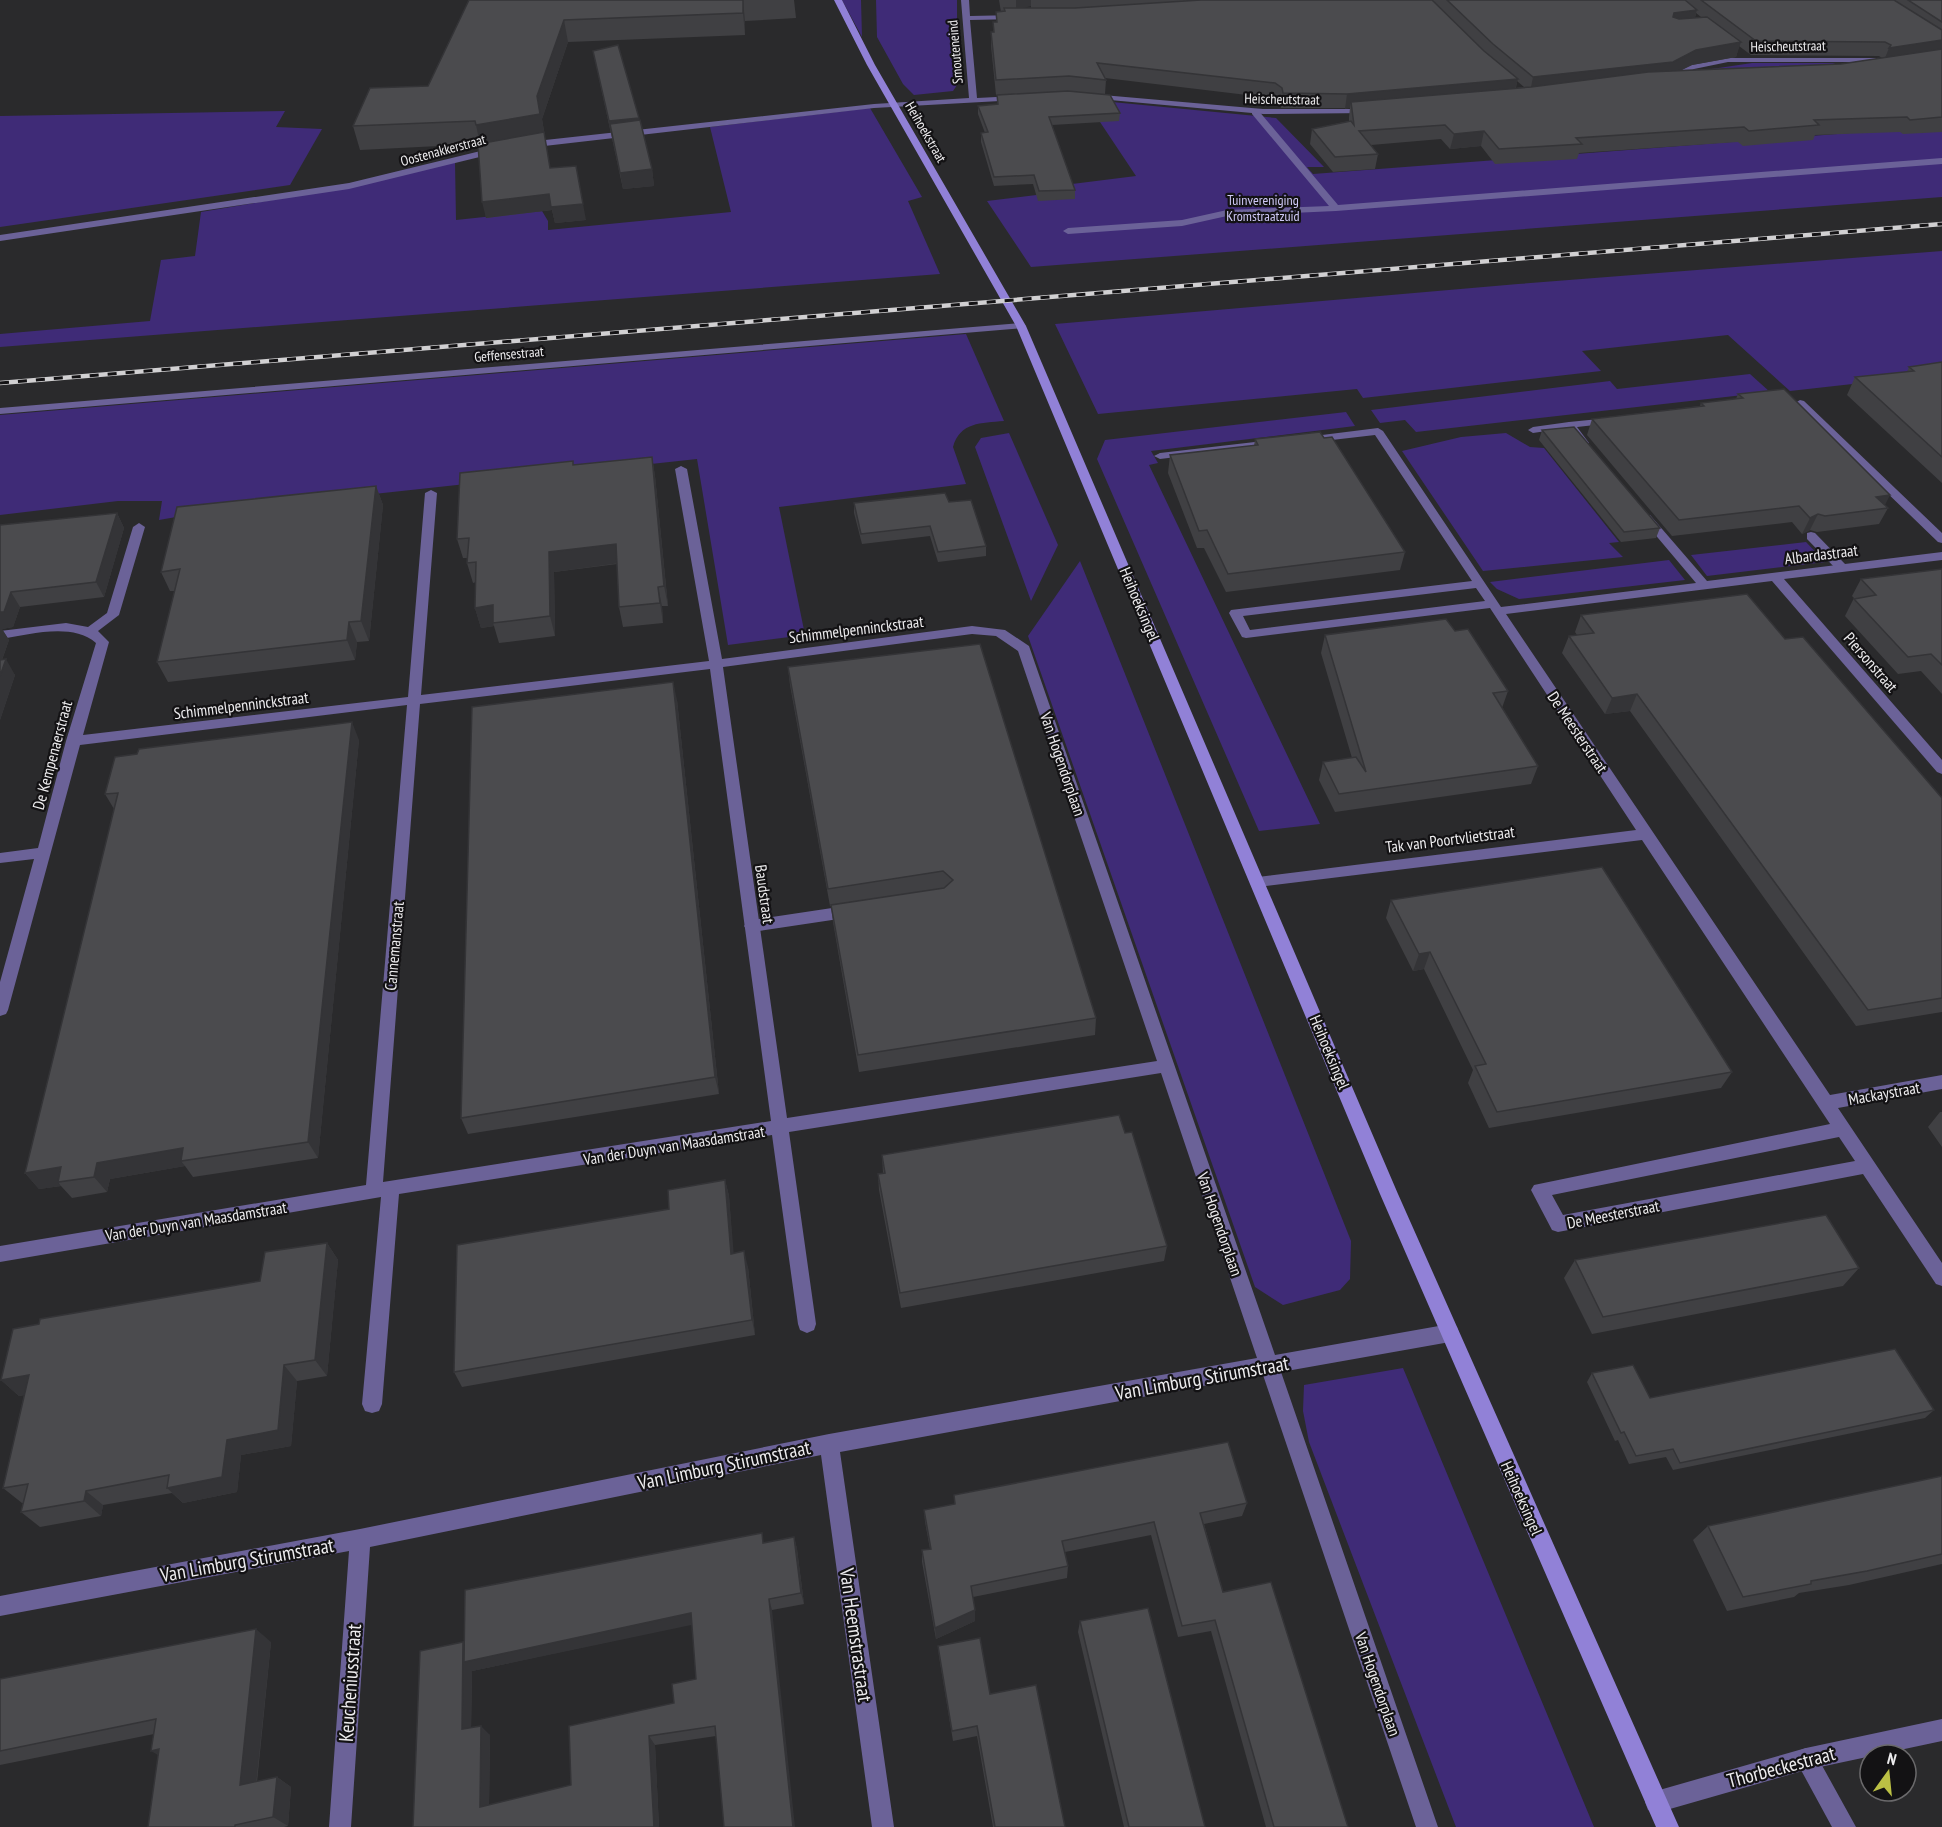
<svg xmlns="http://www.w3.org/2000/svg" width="1942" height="1827" font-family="'PT Sans Narrow',sans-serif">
<rect width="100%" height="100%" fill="#2a2a2c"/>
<path fill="#3f2b77" d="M842,0h19l1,37z
M876,0h81v85l-4,6 -39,4 -11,-11 -26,-47z
M1752,63h81l7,3 -135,4z
M1112,102l164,16 48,49h-17l6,7 629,-48v71l-911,70 -44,-66 82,-10 3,-7 64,-8 -42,-63z
M870,108l52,89 -14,4 32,73 -940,73v-13l150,-13 11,-61 34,-4 6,-44 149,-25 105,-25 1,58 86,-9 6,10v9l183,-18 -21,-85z
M285,111l-9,16 46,2 -32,56 -290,42v-111z
M1942,251v123l-152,17 -62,-56 -146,16 19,20 -238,27 -6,-9 -259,25 -43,-90 463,-40z
M966,334l38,87c-23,2 -44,1 -51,26l13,37 -187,23 26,128 -77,10 -31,-186 -498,54 -40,7 3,-19h-44l-118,14v-100z
M1750,374l20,18 -354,40 -11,-12 -25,3 -9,-13 239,-29 7,8z
M1346,412l9,14 -204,25 7,12 -9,2 171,359 -61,7 -162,-372 8,-19z
M1009,433l49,112 -27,56 -56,-154 6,-9z
M1506,433l24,14 14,1 75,94 -10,1 14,14 -140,14 -81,-120 59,-14z
M1806,542l19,20 -118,14 -16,-21z
M1669,560l16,20 -166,19 -22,-10 -7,-7z
M1080,561l271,680 -1,38 -10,11 -57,15 -28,-18 -227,-651z
M1403,1368l191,459h-138l-147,-385 -6,-31 1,-26z"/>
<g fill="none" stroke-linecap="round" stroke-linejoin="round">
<path fill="#6b6298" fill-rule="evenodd" d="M1252,110h6l80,95 604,-47v6l-606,47 -109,5 -45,10 -114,8 -5,-3 5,-3 114,-8 45,-10 102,-4 -77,-92z
M1569,422l4,1v4l-40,6 -5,-3 5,-3z
M1811,532l4,1 31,32v6h-8l-31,-32v-6z
M852,905l7,6 -7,6 -100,15 -5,-2 -3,-4 3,-4 5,-2z
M1806,1748l8,3 42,76h-24l-37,-68 3,-8z"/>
<path fill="#6b6298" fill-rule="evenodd" d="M961,0h8l1,16 46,-1 4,2 -4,2 -46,1 7,78 39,-2 4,2 -1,2 -145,8 -347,40 -4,-3 4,-3 347,-38 95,-6z
M1728,58h160l4,2 -4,2h-160l-34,7 -21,13 -7,-2 23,-15z
M1091,94l172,15h106l4,2 -4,2 -106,1 -175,-16v-4z
M497,147l3,1v4l-151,37 -349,52v-6l349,-52z
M1021,323l5,3 -1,2 -1025,86v-6z
M1800,400l4,1 138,132v10l-4,-1 -142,-137 -1,-2z
M1609,418l5,3 -1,2 -36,4 12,16 -5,3 -4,-1 -16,-20 5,-3z
M1378,428l5,3 118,176 195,-24 -54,-64v-4h8l57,66 235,-29v8l-158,19 158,181v14l-5,-2 -165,-191 -266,33 324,481 112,-20v14l-104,19 104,155v23l-6,-2 -73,-110 -305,58 -6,-2 -21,-40 3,-5 296,-61 -188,-284 -384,47 -5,-1 -2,-4 7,-5 378,-47 -146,-222 -244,30 -4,-1 -13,-24 2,-3 241,-29 -97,-146 -69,8 -5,-3 5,-3zM1476,588l9,13 -235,29 -7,-14zM1839,1137l16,24 -292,54 -11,-20z
M1273,440l5,3 -1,2 -117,14 -6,-3 6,-3z
M681,466l6,3 35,190 250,-33 33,4 24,16 246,709 175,-31 7,3 2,6 -2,6 -7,3 -169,30 157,455h-22l-153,-452 -423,77 54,375h-22l-51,-372 -451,92 -19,280h-22l20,-276 -349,65v-20l360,-67 469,-95 428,-76 -96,-285 -372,59 27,192 -2,6 -7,3 -7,-3 -2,-6 -26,-189 -373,59 -17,210 -3,7 -7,2 -7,-2 -3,-7 19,-207 -381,65v-16l366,-61 41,-480 -327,40 -72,265 -2,4 -6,2v-34l34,-123 -34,4v-10l38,-5 28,-107 30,-98c-25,-21 -66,-8 -96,-4v-8l66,-8 22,4 19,-14 26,-86 6,-4 6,4 -26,88 -21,16 11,11 -26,93 325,-38 17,-204 6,-3 6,3 -16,202 288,-34 -34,-192zM972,634l24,2 22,15 139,410 -370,57 -64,-451zM710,669l61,452 -388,61 37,-478z
M1942,1719v22l-136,29 -150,43 -8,-3 -3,-8 3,-8 8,-3 150,-43z"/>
<path fill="#9181d7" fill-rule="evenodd" d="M834,0h8l33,65 151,261 372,868 281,633h-23l-276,-633 -364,-868 -149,-261z"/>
<defs>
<path id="rail" d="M0,383l1942,-159"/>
</defs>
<use href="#rail" stroke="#d1d0d2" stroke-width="4.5"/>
<use href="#rail" stroke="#131214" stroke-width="3" stroke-dasharray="9" stroke-linecap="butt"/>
</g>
<path fill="#404043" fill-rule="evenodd" d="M469,0h325l2,18 -51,3v14l-177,7 -26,77 8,49 36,52 -31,3 -3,-13 -66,8 -8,-74 -118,6 -7,-24 75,-40z
M999,0h943v132l-39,2 -3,-2 -85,3 -2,5 -70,6 -5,-4 -159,11 -2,6 -82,5 -14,-18 -31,3 -9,-10 -70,6 7,9 -3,15 -42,3 -23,-28 2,-15 37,-8v-4l1,-9h-69l-1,-5 -7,-5 -168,-20 1,2 -1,14 15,19 -1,8 -67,4 23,65v9l-37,2 -5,-17 -39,2 -13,-44v-9h4l-7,-19v-8l19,-1v-10h-1l-5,-49v-14h2v-10h3v-10h5zM1031,5v3h-10zM1696,13l5,4 -6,1zM1739,46l12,9 128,1 3,2 -41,6 -160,6 11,-5 44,-8zM1517,81l7,6 -8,1z
M595,60l57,109 2,17 -31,3z
M1942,362v121l-95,-88 8,-18 52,-5 2,-5z
M1738,394l147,112 3,2 -9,16 -62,8 -7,-2 -8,4 -10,-12 -120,14 -85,-101 5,-16 108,-13 1,-3 35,-4z
M1542,430l118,98 -4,10 -35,4 -82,-102z
M1324,438l81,114 -5,18 -174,22 -22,-44h-7l-29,-75 2,-18 84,-9 1,-7z
M652,457l3,19 13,130h-6l1,17 -40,4 -4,-20 -2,-43 -63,8 1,64 -56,7 -5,-17 -13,2 -6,-20 1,-26 -3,1 -6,-20v-5h-4l-6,-19 117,-74z
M376,486l7,19 -14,136 -12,1 -2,18 -187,22 -11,-20 18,-71h-5l-9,-19z
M949,502l37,44v10l-48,6 -8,-26 -68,8 -8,-31v-10z
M117,513l7,15 -20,69 -84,10 -7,20 -11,2 7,11 -7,20 13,15 -15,45v-195z
M1942,569v125l-21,-23 -23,3 -53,-58 9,-18 -2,-2 9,-17z
M1581,615l204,24 157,159v214l-86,14 -226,-315 -25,3 -43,-61 7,-17 8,-1 -2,-3z
M1325,635l183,56 -6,17 36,58 -7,18 -196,28 -16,-32 4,-18 29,-4 -31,-105z
M788,667l308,351 -1,17 -236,37 -26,-150 -2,-16h-1l-40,-221z
M677,700l42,394 -251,40 -7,-16z
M359,740l-41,418 -125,19 -8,-11 -75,13 -3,13 -35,6 -11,-12 -22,3 -14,-16 89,-364 -9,-15z
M1391,900l341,172 -11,16 -232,40 -21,-45 5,-13 -49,-101 -11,2 -27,-53z
M1940,1112h2v35l-14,-20z
M1125,1133l42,113 -3,15 -263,47 -22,-118 -1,-16 5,-1 -1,-18z
M725,1180l4,16 4,57 15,14 7,68 -293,52 -8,-15z
M327,1243l11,17 -11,116 -30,5 -6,65 -50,9 -4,37 -54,11 -11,-10 -69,12 -2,11 -61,11 -19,-15 3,-9h-2l-19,-15 21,-93 -5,1 -18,-16 38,-56 221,-43z
M1575,1260l284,8 -16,18 -251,48 -28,-56z
M1592,1373l58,25 284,12 -9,8 -252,52 -7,-13 -37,7 -11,-24 -3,1 -28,-59z
M1942,1476v88l-93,21 -50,8 -5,4 -67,14 -34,-71 15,-14z
M954,1495l293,8 -5,13 -38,8 19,68 125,235h-82l-55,-196 -33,6 -27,-102 -86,17 3,14 -1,12 -94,19 2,24 -39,18 -14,-77v-12l8,-1 -5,-27 -1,-12 30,-6z
M794,1537l3,12 7,55 -32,6 -56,126 -61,9 4,82h-246l50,-185 302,-99zM692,1624l4,55 -22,24 -103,82 -82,20 1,-70 -19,-8 1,-56z
M1080,1621l125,206h-81l-46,-195z
M271,1642l-14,140 20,-5 14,10 -3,39 -4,1h-136l10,-71 -4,-22 -154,31v-86z
M938,1646l52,48 75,133h-72l-16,-91 -24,5 -14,-85z"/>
<path fill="#343437" d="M743,0l2,21v14l-2,-22z
M1016,0h15v6l-15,4v4z
M1697,10l-4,13 -23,4 4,-14z
M564,20l4,22 -26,77 3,18 -64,12 -5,-24 61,-29z
M1942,40v13l-59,10 6,-15z
M1741,42l-5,15 -44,8 -24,12 -138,15 3,-15z
M1518,79l-4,14 -163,9 -1,6 -5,1 2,-15z
M639,118l1,9 -30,3 -1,-9z
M1484,131l-3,15 -31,3 4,-15z
M576,166l10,54 -31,3 -3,-13 -66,8 -4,-16z
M652,169l2,17 -31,3 -3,-16z
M652,457l3,19 13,130 -4,-20z
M376,486l7,19 -14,136 -8,-20z
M1890,495l-7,14 -7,-12z
M117,513l7,15 -20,69 -8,-15z
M1818,514l-8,16 -8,4 8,-16z
M616,544l4,19 -66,9 1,64 -5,-20 -1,-64z
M658,587l4,19 1,17 -3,-20z
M11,592l9,15 -7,20 -11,2 7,11 -9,25v-53z
M493,605v18l1,3 -13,2 -6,-20z
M349,622l8,20 -2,18 -8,-20z
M6,659l9,16 -15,45v-44z
M673,682l4,18 42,394 -4,-17z
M1637,694l-7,17 -25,3 7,-16z
M352,722l7,18 -41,418 -10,-16z
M1430,952l-6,17 -11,2 6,-17z
M183,1148l-2,13 4,5 -75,13 -3,13 -13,-15 3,-14z
M61,1167l-3,15 3,4 -22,3 -14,-16z
M725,1180l4,16 6,73 -4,-15z
M327,1243l11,17 -11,116 -12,-16z
M744,1251l4,16 7,68 -3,-15z
M284,1365l13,16 -6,65 -50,9 -4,37 -54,11 -16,-15 60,-48z
M29,1375l17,16 -27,5 -18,-16z
M86,1491l17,14 -2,11 -17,-15z
M794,1537l3,12 7,55 -3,-11z
M769,1599l3,11 23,217h-2z
M975,1610v11l-39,18 -1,-11z
M691,1613l5,11 -224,47 -1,67 -9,-9 1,-87z
M256,1629l15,13 -16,153 -15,-10z
M481,1726l9,9 -1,80 -9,-8z
M649,1736l6,9 4,82h-5z
M159,1749l9,12 -17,-10z
M277,1777l14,10 -3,39 -15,-9z"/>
<path fill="#4b4b4e" stroke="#343437" stroke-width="1.5" d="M469,0h274v13l-179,7 -27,76 3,18 -64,11 -1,-4 -122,5 17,-38 58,-2z
M1201,0h231l52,51 34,28 -171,15 -64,-1 -1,-5 -7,-5 -178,-20 9,17 -37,-4 -73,4 -5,-48h3l-1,-10h4l-1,-10 9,-1 -1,-3h71z
M1447,0h238l12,10 -23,3 -1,4 6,2 28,-2 34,25 -45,8 -23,12 -140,15 -40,-33z
M1701,0h193l48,30v10l-53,8 2,-3 -6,-3 -129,-1z
M1908,0h34v22z
M618,45l21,73 -30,3 -16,-70z
M1942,49v68l-32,3 -3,-3 -93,3 5,5 -70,6 -5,-4 -168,11 6,6 -83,5 -15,-18 -30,3 -9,-9 -86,6 19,23 -43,3 -23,-28 39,-8 3,4 -3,-23 180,-15 117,-15 193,-8z
M1068,91l42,4 10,18 -71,4 26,73 -36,1 -5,-16 -40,2 -13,-44 7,-1 -10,-26 20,-2 -1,-9z
M640,120l12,49 -32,4 -10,-49z
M544,132l6,36 26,-2 7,38 -32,3 -2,-13 -67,8 -4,-58z
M1942,362v95l-87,-80 59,-6 -5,-4z
M1784,389l106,106 -14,2 12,11 -63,8 -7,-2 -8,4 -11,-12 -120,14 -87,-101 112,-13 -3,-3 42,-5 -5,-4z
M1574,427l86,101 -36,4 -82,-102z
M1320,432l4,6 8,-1 73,115 -177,22 -21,-44 -8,1 -29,-76 88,-10 -3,-6z
M652,457l12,129 -6,1 2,16 -41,4 -3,-63 -67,8 1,64 -57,7v-18l-18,3 1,-46 -9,1 2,-25 -12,1 3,-66 113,-12v4z
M376,486l-15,135 -12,1 -2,18 -190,22 23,-93 -19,3 16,-65z
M945,493l4,9 22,-2 15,46 -48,6 -8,-26 -69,8 -7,-31z
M117,513l-21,69 -85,10 -7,20h-4v-87z
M1942,569v96l-11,-11 -23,3 -54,-58 22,-4 -15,-16z
M1747,594l38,45 18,-2 139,161v200l-74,12 -231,-316 -25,4 -43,-62 25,-3 -13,-18z
M1446,619l9,12 13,-2 40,62 -15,2 45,73 -199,28 -16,-32 33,-5 10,15 -41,-137z
M980,644l116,374 -238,37 -27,-150 113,-17 9,-8 -10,-9 -115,18 -40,-222z
M6,659l-6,17v-16z
M673,682l42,395 -254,41 11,-411z
M352,722l-44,420 -127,19 2,-13 -86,15 -3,14 -36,5 3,-15 -36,6 93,-380 -13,1 10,-37 22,-3 2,-5z
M1602,867l130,205 -235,40 -22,-46 11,-2 -56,-112 -11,2 -28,-54z
M1119,1115l6,18 7,-1 35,114 -267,47 -22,-119 7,-1 -3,-18z
M725,1180l6,74 13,-3 8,69 -298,52 3,-127 212,-36 -1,-19z
M1826,1215l33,53 -256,49 -28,-57z
M327,1243l-12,117 -31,5 -6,65 -51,10 -5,37 -55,11 2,-13 -83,16 -2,10 -63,11 7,-28 -25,4 26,-113 -28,5 12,-51 26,-5 1,-5 220,-38 5,-29z
M1895,1349l39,61 -254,53 -7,-14 -37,7 -12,-24 -3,1 -29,-60 41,-8 17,33z
M1228,1442l19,61 -47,10 23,79 48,-10 77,245h-74l-59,-207 -33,6 -28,-104 -92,19 6,25 -97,20 4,24 -40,18 -13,-78 9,-1 -7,-39 31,-6 -1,-9z
M1942,1476v78l-75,17 -56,10v3l-68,13 -35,-71z
M762,1533l1,10 31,-6 7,56 -32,6 24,228h-69l-9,-101 -66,10 5,91h-241l7,-176 43,-9 -1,87 19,-3 -1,81 91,-22 -2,-59 105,-23 -2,-19 24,-5 -5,-66 -227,49 1,-72z
M1148,1608l57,219h-76l-49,-206z
M256,1629l-16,156 37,-8 -4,40 -38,8v2h-87l11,-78 -8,2 5,-32 -156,32v-72z
M980,1638l10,56 46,-9 29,142h-70l-18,-101 -25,5 -14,-85z"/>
<g text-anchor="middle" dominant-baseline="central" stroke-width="4.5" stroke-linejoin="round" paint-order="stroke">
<g font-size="14" fill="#edecee" stroke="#131214">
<text transform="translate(1788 46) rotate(-1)">Heischeutstraat</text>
<text transform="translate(955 52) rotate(-95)">Smouteneind</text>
<text transform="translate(1282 99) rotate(1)">Heischeutstraat</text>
<text transform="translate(926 132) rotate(60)">Heihoekstraat</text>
<text transform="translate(443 150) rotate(-15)">Oostenakkerstraat</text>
<text transform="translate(509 354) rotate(-5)">Geffensestraat</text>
</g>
<g font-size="14" fill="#cfc9f6" stroke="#131214">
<text x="1263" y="200">Tuinvereniging<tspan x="1263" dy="16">Kromstraatzuid</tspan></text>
</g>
<g font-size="16" fill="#edecee" stroke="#131214">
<text transform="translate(1821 554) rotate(-7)">Albardastraat</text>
<text transform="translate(1140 604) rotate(67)">Heihoeksingel</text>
<text transform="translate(856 629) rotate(-7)">Schimmelpenninckstraat</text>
<text transform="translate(1871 662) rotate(49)">Piersonstraat</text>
<text transform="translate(241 705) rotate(-7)">Schimmelpenninckstraat</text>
<text transform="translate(1578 732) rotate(56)">De Meesterstraat</text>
<text transform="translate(52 755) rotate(-75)">De Kempenaerstraat</text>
<text transform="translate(1063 764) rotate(71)">Van Hogendorplaan</text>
<text transform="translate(1450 839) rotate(-7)">Tak van Poortvlietstraat</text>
<text transform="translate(765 894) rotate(82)">Baudstraat</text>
<text transform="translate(394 946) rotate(-85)">Cannemanstraat</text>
<text transform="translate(1330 1052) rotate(67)">Heihoeksingel</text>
<text transform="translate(1884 1093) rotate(-10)">Mackaystraat</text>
<text transform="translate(674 1145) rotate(-9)">Van der Duyn van Maasdamstraat</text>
<text transform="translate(1613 1214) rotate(-11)">De Meesterstraat</text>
<text transform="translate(196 1221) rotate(-9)">Van der Duyn van Maasdamstraat</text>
<text transform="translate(1220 1224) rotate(71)">Van Hogendorplaan</text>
<text transform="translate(1522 1498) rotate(66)">Heihoeksingel</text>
<text transform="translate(1378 1684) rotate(71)">Van Hogendorplaan</text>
</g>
<g font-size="20" fill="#edecee" stroke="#131214">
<text transform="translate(1202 1378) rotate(-10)">Van Limburg Stirumstraat</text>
<text transform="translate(724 1465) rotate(-12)">Van Limburg Stirumstraat</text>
<text transform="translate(247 1560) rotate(-10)">Van Limburg Stirumstraat</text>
<text transform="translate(856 1635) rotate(82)">Van Heemstrastraat</text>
<text transform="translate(350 1683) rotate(-86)">Keucheniusstraat</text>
<text transform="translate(1781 1767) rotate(-15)">Thorbeckestraat</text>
</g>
</g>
<g transform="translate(1888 1773) rotate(15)"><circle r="28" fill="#131214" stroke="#6a696b" stroke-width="1.5"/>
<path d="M0-4.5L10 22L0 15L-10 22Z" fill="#bbc044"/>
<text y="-9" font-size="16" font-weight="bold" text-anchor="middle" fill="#edecee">N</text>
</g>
</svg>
